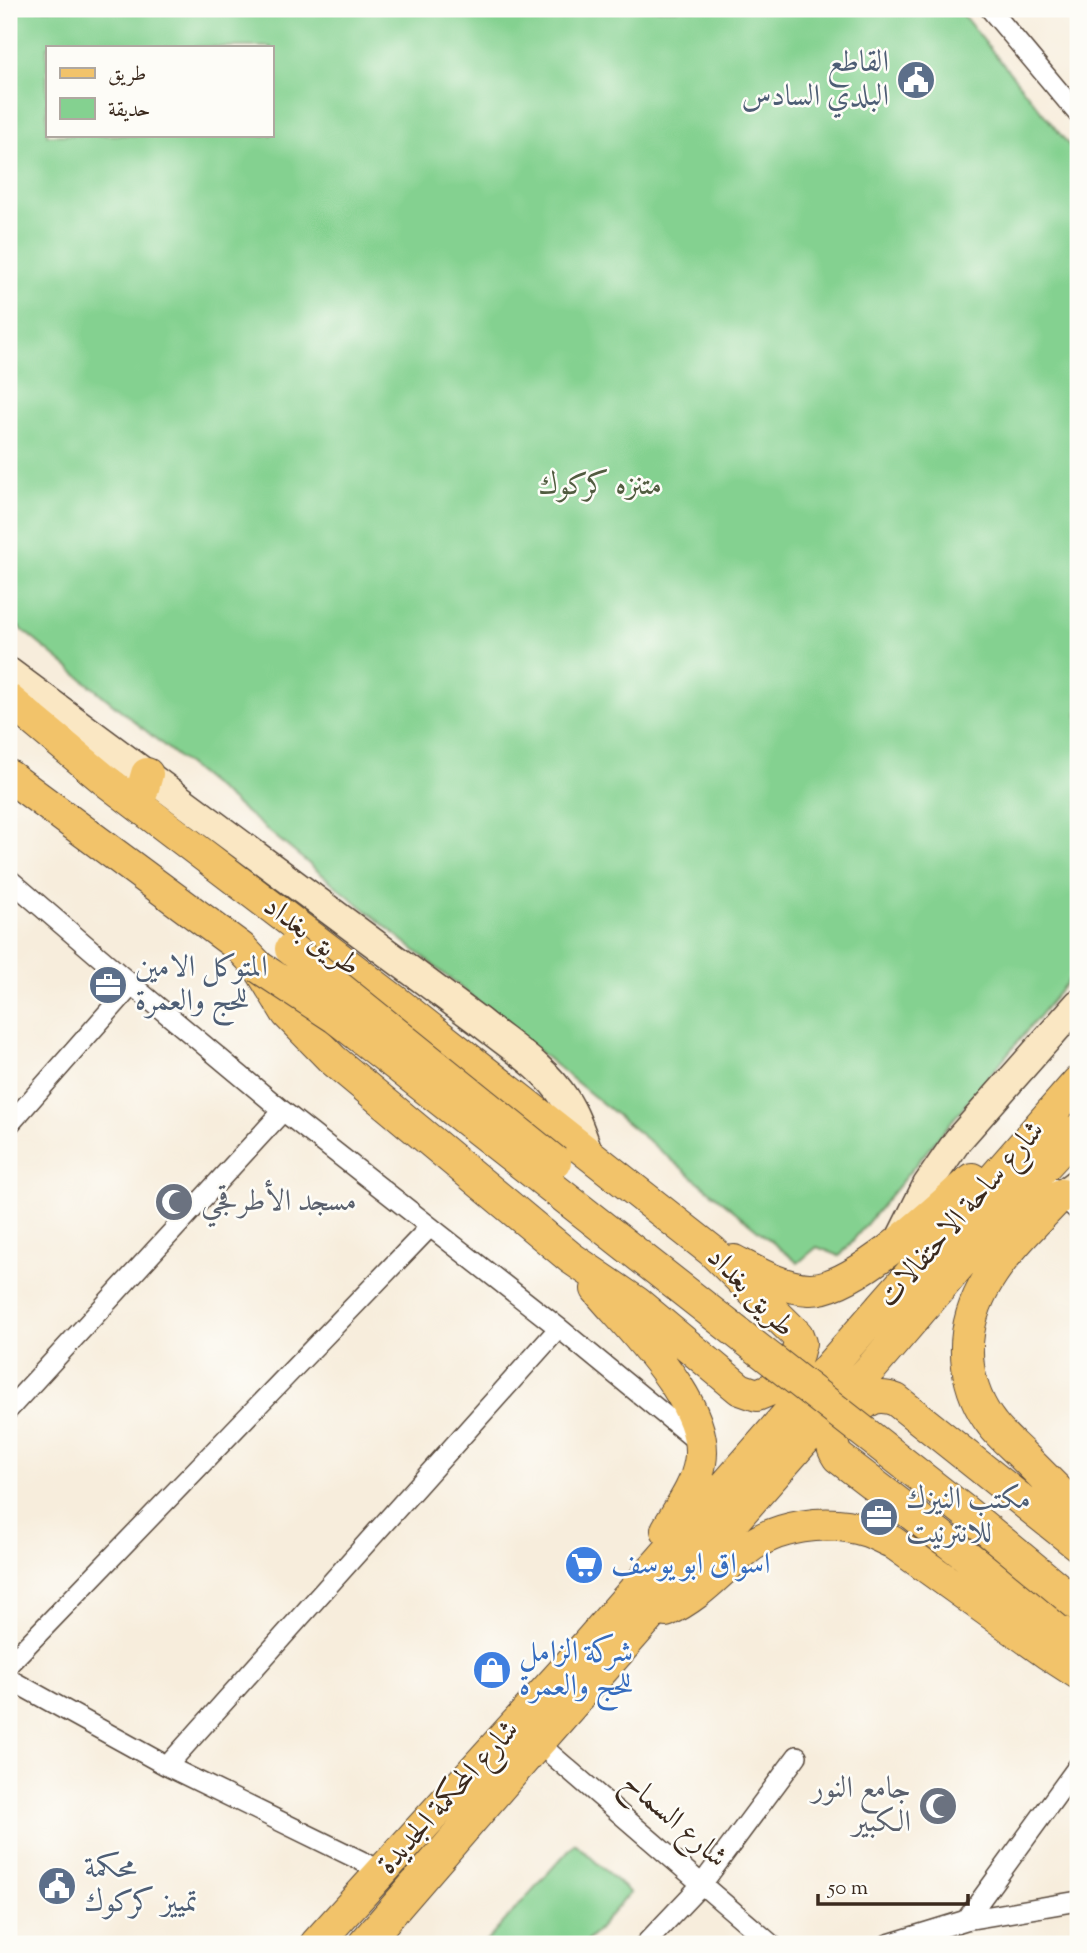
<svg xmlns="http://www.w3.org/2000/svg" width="1087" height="1953" font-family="'Sorts Mill Goudy',Amiri,serif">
<rect width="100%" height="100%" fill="#fdfcf7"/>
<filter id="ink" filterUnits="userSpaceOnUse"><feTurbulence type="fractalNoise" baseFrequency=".0143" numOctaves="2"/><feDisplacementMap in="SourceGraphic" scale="14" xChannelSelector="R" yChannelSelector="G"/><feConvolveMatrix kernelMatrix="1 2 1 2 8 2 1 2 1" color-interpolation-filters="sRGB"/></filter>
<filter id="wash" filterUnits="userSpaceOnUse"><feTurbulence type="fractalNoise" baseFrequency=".00686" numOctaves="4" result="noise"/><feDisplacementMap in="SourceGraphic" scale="28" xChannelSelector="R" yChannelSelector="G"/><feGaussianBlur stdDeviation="1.57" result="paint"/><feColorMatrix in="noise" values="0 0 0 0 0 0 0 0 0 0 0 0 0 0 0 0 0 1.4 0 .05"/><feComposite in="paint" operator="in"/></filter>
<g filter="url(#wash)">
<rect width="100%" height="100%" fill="#f7eddc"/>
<path fill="#84d190" stroke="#607e57" stroke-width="2" fill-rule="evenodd" d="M9,9h949l120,147v813l-238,287 -23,-9 -19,16 -789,-644zM47,47h224v88h-224z
M575,1843l55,50 -45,51h-101z"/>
</g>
<g filter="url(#ink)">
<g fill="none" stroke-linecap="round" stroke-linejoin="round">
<defs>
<path id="street" d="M990,9l88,105
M9,879l123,106 151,126 276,217 140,115
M9,1125l123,-140
M1053,1188l25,23
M9,1409l274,-298
M9,1664l420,-436
M9,1679l158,87 215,105
M538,1743l233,201
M167,1766l392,-438
M966,1920l112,-154
M645,1944l57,-60 95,-128
M888,1944l78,-24 112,-19"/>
<path id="secondary" d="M9,672l471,350c28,23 65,45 85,77 11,17 17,36 24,55
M1061,1195l17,-13
M900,1239l27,-54 31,-45 120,-136"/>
<path id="primary" d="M9,700l96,80 290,221 317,250 85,84 3,8 -4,15 -22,30 -17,7 -17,-6 -103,-86 -66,-45 -239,-199 -45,-46 -28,-46 -18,-19 -232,-172
M138,805l9,-31
M1061,1195c-46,48 -103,98 -93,171 3,22 10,40 24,58 8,11 20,21 30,31 18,18 37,37 56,56
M734,1261c23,12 49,27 75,28 45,2 128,-80 163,-110
M597,1289c35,42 114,116 103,174 -4,24 -21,46 -33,67
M1078,1545l-182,-145c-8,-3 -14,-4 -22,-2 -9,3 -16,10 -23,17 -14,12 -26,23 -13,42l178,137 62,53
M666,1611c33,-15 50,-37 77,-59 32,-27 85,-34 125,-21 8,3 16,8 24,11l155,111 31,20
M316,1944l247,-272 515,-590
M364,1944l174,-201 262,-298 73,-79 165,-193 40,-43"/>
</defs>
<use href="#street" stroke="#57473a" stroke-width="22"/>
<use href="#secondary" stroke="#57473a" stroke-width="31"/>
<use href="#primary" stroke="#57473a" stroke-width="34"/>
<use href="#street" stroke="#fff" stroke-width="19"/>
<use href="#secondary" stroke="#fae7c3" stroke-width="28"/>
<use href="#primary" stroke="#f2c36a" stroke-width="32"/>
<defs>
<path id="primary-bridge" d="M291,949l264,213
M259,967l76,50 632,496 111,92"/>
</defs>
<use href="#primary-bridge" stroke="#57473a" stroke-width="34" stroke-linecap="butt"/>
<use href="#primary-bridge" stroke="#f2c36a" stroke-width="32"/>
</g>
</g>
<defs>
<symbol id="civic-disc" viewBox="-11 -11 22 22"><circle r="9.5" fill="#5c6f8a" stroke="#fdfcf7"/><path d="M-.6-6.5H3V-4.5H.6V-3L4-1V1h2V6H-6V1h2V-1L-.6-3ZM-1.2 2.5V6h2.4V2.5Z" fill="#fff"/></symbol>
<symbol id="office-disc" viewBox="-11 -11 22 22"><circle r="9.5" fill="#5c6f8a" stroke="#fdfcf7"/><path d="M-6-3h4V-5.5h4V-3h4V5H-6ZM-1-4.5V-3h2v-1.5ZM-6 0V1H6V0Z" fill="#fff"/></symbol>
<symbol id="mosque-disc" viewBox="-11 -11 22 22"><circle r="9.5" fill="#6b7280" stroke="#fdfcf7"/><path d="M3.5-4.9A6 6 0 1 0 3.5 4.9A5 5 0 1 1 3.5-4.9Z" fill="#fff"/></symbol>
<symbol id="supermarket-disc" viewBox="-11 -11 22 22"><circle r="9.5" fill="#3f7fe0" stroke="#fdfcf7"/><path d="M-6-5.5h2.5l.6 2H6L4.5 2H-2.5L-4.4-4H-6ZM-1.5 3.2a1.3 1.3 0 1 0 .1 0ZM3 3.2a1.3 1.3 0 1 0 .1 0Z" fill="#fff"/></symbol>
<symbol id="shop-disc" viewBox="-11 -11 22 22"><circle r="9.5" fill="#3f7fe0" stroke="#fdfcf7"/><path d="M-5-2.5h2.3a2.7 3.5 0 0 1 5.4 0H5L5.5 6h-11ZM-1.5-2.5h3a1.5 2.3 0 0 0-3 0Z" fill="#fff"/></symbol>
</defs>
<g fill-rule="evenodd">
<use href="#civic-disc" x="894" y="58" width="44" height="44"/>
<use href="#office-disc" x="86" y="963" width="44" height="44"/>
<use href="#mosque-disc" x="152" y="1180" width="44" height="44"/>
<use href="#office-disc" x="857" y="1495" width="44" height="44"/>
<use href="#supermarket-disc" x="562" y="1543" width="44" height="44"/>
<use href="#shop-disc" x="470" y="1648" width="44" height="44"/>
<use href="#mosque-disc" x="916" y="1784" width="44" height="44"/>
<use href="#civic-disc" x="35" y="1864" width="44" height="44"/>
</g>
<g text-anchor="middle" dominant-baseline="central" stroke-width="5" stroke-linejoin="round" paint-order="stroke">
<g font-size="30" fill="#4e5e75" stroke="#fdfcf7" text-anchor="start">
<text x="889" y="63" text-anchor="end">القاطع<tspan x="889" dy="34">البلدي السادس</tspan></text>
<text x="135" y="968">المتوكل الامين<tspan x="135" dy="34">للحج والعمرة</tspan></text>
<text x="906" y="1500">مكتب النيزك<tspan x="906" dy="34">للانترنيت</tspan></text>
<text x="84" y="1869">محكمة<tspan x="84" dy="34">تمييز كركوك</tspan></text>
</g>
<g font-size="30" fill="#515c40" stroke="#fdfcf7">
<text x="600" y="486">متنزه كركوك</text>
</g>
<g font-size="30" fill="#3b2a1e" stroke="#fdfcf7">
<text transform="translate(311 937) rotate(37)">طريق بغداد</text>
<text transform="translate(962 1215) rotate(-49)">شارع ساحة الاحتفالات</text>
<text transform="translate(750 1293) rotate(46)">طريق بغداد</text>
<text transform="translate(449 1798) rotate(-48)">شارع المحكمة الجديدة</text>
<text transform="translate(674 1821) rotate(41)">شارع السماح</text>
</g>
<g font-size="30" fill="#5b616d" stroke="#fdfcf7" text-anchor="start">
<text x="201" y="1202">مسجد الأطرقجي</text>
<text x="911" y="1789" text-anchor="end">جامع النور<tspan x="911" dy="34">الكبير</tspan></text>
</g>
<g font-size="30" fill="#366cbe" stroke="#fdfcf7" text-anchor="start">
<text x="611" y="1565">اسواق ابو يوسف</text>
<text x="519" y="1653">شركة الزامل<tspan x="519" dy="34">للحج والعمرة</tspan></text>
</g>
</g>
<rect width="1087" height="1953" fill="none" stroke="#fdfcf7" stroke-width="35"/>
<rect x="46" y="46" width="228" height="91" fill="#fdfcf7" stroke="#afa8a0" stroke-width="2"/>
<rect x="60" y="68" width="35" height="10" fill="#f2c36a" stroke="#afa8a0" stroke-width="2"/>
<text x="108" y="80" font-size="21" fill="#3b2a1e">طريق</text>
<rect x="60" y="98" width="35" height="21" fill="#84d190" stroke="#afa8a0" stroke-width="2"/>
<text x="108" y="116" font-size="21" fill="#3b2a1e">حديقة</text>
<path d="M818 1894v10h150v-10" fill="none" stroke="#3b2a1e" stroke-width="3.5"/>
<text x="828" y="1894" font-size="21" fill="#3b2a1e" stroke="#fdfcf7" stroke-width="5" paint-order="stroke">50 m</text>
</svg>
